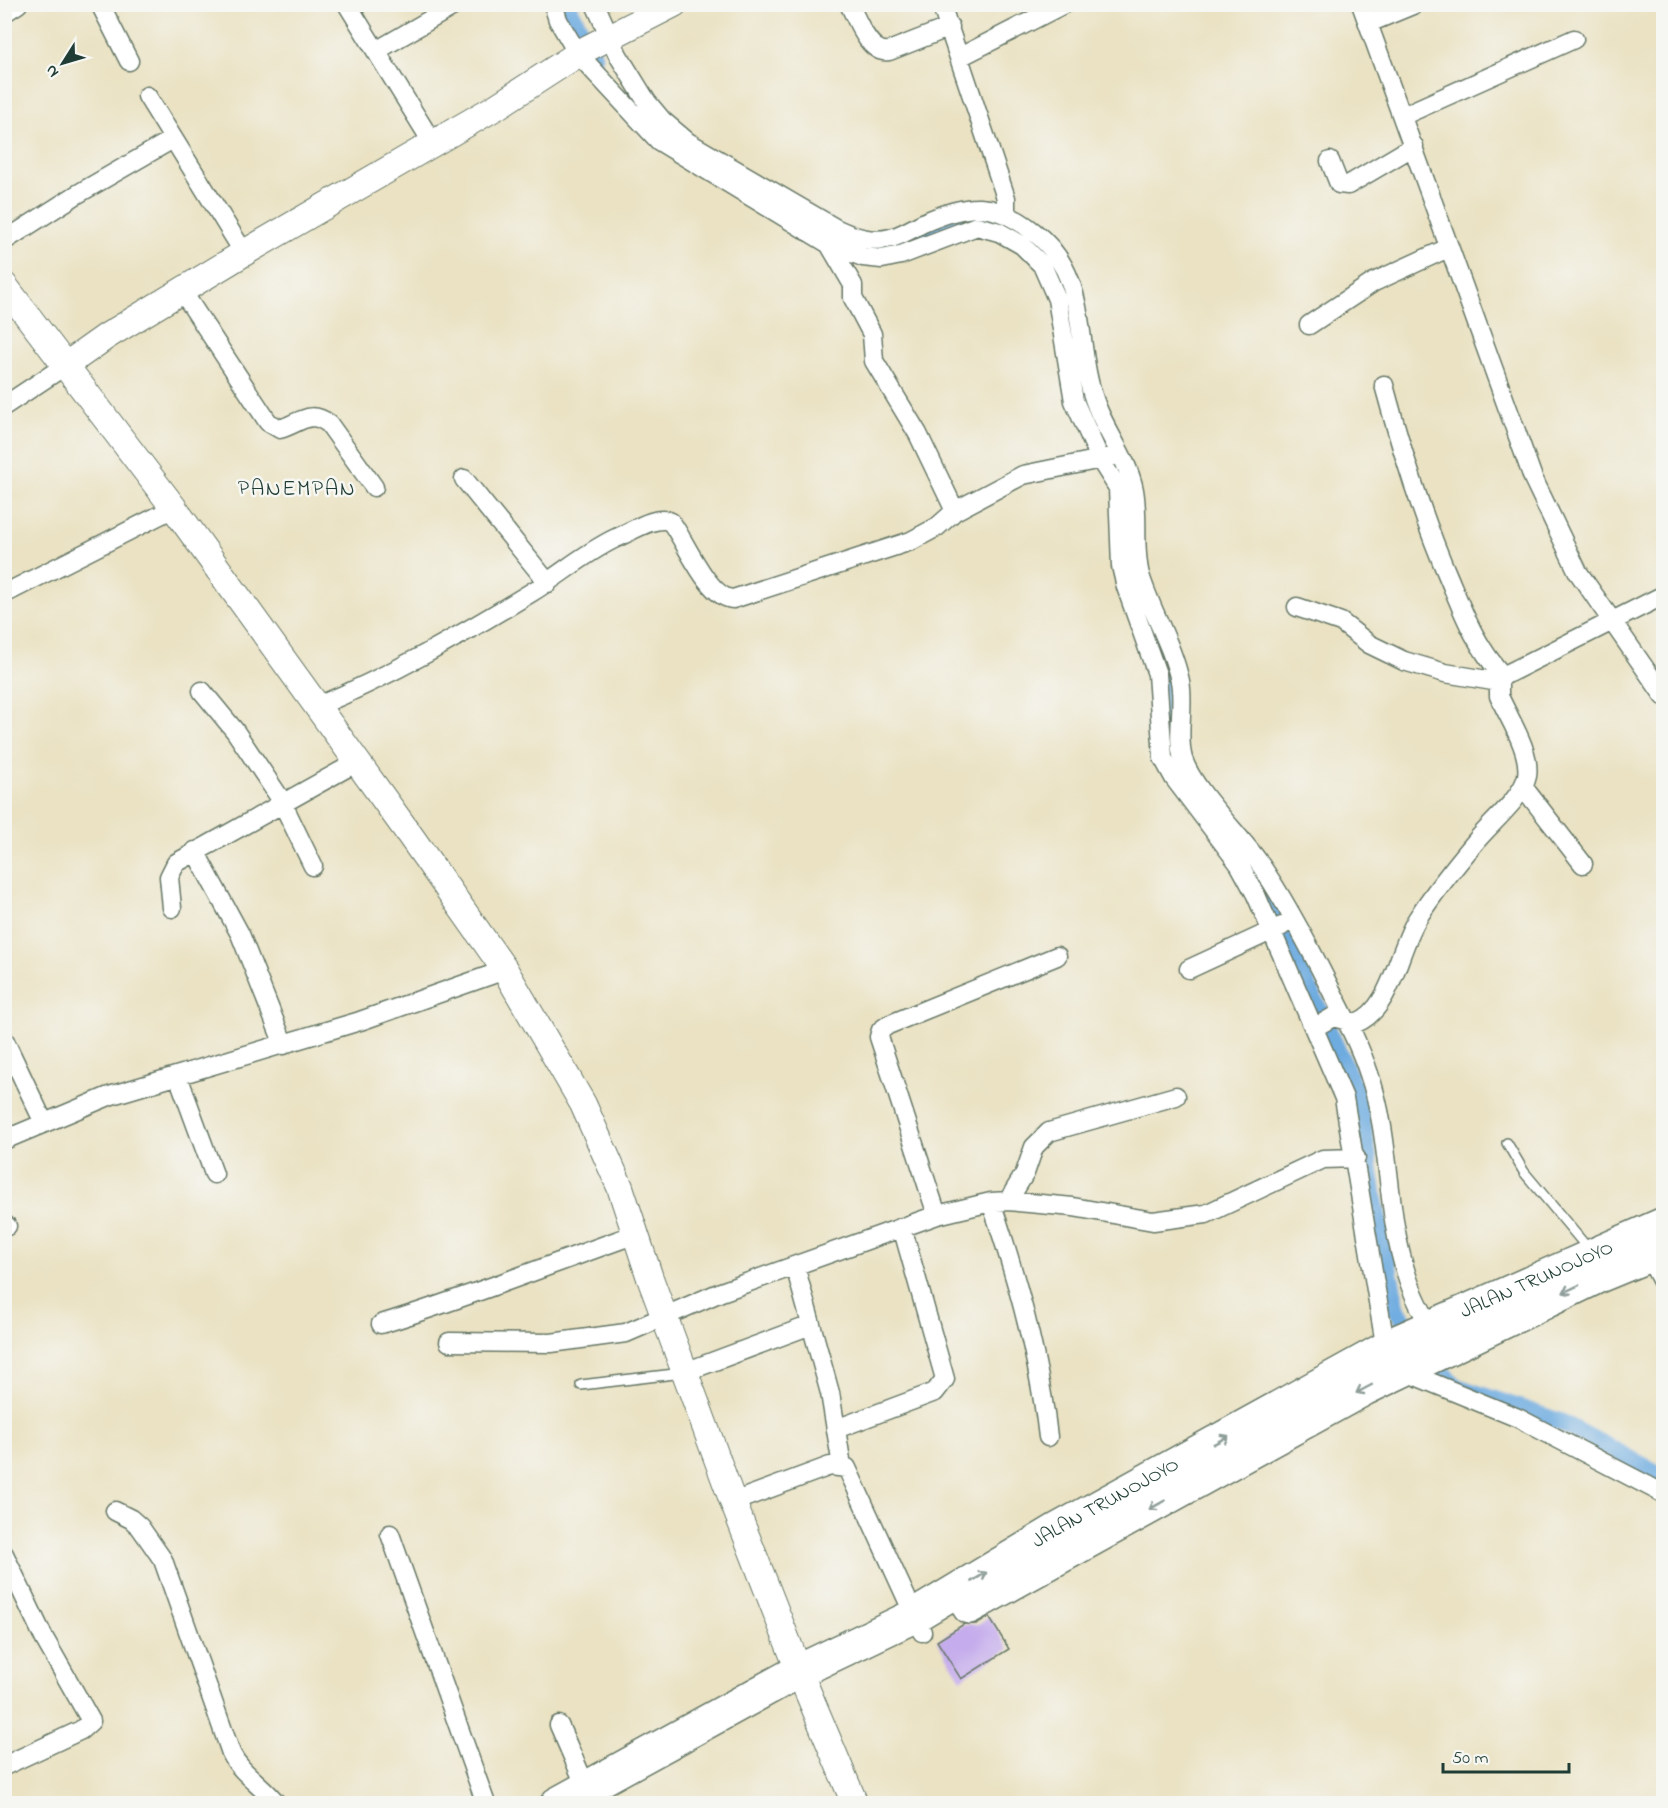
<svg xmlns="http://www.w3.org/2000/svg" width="1668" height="1808" font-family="'Indie Flower',sans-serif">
<rect width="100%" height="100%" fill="#f6f6f2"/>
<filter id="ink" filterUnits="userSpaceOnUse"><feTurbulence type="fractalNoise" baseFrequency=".0167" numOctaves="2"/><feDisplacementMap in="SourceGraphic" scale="12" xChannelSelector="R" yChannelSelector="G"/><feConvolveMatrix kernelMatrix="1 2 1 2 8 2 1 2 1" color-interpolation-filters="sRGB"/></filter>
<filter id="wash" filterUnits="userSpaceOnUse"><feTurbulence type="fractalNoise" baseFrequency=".008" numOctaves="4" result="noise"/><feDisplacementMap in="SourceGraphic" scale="24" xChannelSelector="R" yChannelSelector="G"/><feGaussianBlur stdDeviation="1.35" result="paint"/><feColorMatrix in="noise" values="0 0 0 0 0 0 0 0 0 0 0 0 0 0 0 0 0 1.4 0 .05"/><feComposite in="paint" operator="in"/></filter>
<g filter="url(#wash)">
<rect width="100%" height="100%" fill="#eae2c3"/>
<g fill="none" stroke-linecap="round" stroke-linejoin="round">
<path stroke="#6eace0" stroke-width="18" d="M567,4l27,53
M847,244l17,7 112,-34 29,6 16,9
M1159,672l12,33 -3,39
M1249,870l17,23 93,205 15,101 23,111 39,58 21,19 103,35 104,55"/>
</g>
<g id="blocks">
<path fill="#c5acec" d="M989,1617l20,32 -48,30 -24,-38 27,-17h14z"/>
</g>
</g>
<g filter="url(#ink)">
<use href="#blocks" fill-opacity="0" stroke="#676" stroke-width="1.5"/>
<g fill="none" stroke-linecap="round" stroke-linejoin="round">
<defs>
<path id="lane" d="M1507,1143l17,29 66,79
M1647,1263l17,32
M581,1385l102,-12"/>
<path id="street" d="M100,4l29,57
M347,4l85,138
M553,4l5,16 20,34 81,87 170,103 34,13 19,2 19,-4 76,-29 22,6 23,13 20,20 15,34 17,102 27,60 17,27 3,78 5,21 31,87 6,84 11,20 65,86 17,31 88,203 42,252
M595,4l23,51 29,47 15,18 26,22 149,87c17,8 35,14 54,9 11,-3 22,-10 32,-15 46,-20 70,-23 111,9 59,46 38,113 63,175 11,28 31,53 37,83 5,28 -1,58 6,85 11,36 32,69 40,106 5,25 -4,54 3,78 10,31 55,74 75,102 27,39 49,81 70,123 15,30 31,59 41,90 23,66 16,137 38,202 6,19 17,40 27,57
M849,4c8,15 20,51 40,47l61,-24
M941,4l65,194v17
M1361,4l172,474 45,94 86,124
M4,13l14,-9
M1369,23l46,-19
M376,51l81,-47
M960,57l104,-53
M147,96l97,157
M1402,116l172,-77
M1330,161l9,23 9,1 66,-39
M4,241l72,-46 97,-56
M829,244l24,41v13l19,36 2,27 44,73 37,77
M182,291l86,131 12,7c20,-6 30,-20 49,-5l45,63
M1309,325l65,-43 74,-34
M1384,385c18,67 38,132 66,196 15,36 26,65 53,95
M4,406l62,-41
M464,479l84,104
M4,594l170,-86
M1297,607l44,15 28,22 35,17 41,12 54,9
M202,691l33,40 45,67 33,68
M318,706c74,-31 145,-72 214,-114 28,-17 54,-40 84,-54 15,-6 40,-24 55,-16 15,20 37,76 62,77l178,-58 26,-14 18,-16 68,-36 88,-18
M1524,788l59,76
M195,851l45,83 44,111
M172,908l-3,-31 7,-14 181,-101
M1189,969l93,-43
M1314,1028l19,-11 23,6c37,-14 42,-77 63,-107 17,-27 38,-52 58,-76 14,-17 46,-43 50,-64 4,-25 -18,-57 -28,-80v-14l4,-6 161,-81
M4,1039l40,84
M178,1076l36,98
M4,1140l105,-44 251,-75 145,-51
M1008,1201l17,-28 9,-26 15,-15 127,-36
M991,1202c26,76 48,155 57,235
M937,1215l54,-13 17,-1 65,6 80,14 53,-7 117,-55 33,-1
M4,1227l3,-1
M795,1266l35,127 12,73
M381,1324c86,-26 170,-60 255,-90
M449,1342l102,1 75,-10 95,-41 216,-77 -58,-178 2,-7 7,-5 169,-69
M1401,1370l117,48 146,76
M685,1372l126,-47
M836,1429l99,-37 10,-13 -43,-152
M733,1502l97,-36 17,2 75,164
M115,1511l16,8 9,8 23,33 68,193c10,21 32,32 46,51
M390,1534l96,270
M4,1554l40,84 47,83 -10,9 -77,36
M559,1725l27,62"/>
<path id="secondary" d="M4,285l170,223 233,323 98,139 78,134 37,83 30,91 83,224 66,169 56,133
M66,365l41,-29 137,-83 252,-146 88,-57 90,-46"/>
<g id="highway">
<path d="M969,1607l395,-218 237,-114 63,-26"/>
<path id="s1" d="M557,1804l242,-133 115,-55 143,-86 344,-190 263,-116"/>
</g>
</defs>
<use href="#lane" stroke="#676" stroke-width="12"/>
<use href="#street" stroke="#676" stroke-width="21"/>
<use href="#secondary" stroke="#676" stroke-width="28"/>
<use href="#highway" stroke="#676" stroke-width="36"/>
<use href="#lane" stroke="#fff" stroke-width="9"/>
<use href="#street" stroke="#fff" stroke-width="18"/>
<use href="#secondary" stroke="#fff" stroke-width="26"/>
<use href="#highway" stroke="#fff" stroke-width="33"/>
</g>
<defs><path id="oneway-shaft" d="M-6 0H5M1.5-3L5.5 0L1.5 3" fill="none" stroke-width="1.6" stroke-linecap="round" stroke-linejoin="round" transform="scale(1.5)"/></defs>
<g stroke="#8f9e9a">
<use href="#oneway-shaft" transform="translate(1571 1289) rotate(155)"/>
<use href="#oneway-shaft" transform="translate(1364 1389) rotate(152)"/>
<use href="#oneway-shaft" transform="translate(1221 1440) rotate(-29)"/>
<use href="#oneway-shaft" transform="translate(1157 1505) rotate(151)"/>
<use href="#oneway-shaft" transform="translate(979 1577) rotate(-31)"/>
</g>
</g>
<g text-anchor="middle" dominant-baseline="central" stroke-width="5" stroke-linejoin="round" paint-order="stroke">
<g font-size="20" fill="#1f3d34" stroke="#f6f6f2">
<text stroke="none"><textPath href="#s1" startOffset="1112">JALAN TRUNOJOYO</textPath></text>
<text stroke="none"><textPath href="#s1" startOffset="626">JALAN TRUNOJOYO</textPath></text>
</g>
<g font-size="22" letter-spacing="1.5" fill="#1f3d34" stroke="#f6f6f2">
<text x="297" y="490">PANEMPAN</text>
</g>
</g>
<rect width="1668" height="1808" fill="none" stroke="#f6f6f2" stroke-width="24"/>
<g transform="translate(63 63) rotate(233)" stroke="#f6f6f2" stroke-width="4.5" paint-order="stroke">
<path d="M0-4.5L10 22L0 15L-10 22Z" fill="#1f3d34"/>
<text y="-9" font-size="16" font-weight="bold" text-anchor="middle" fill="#1f3d34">N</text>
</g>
<path d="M1443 1763v9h126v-9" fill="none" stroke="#1f3d34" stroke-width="3"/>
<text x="1452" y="1763" font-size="18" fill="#1f3d34" stroke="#f6f6f2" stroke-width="4.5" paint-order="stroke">50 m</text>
</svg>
